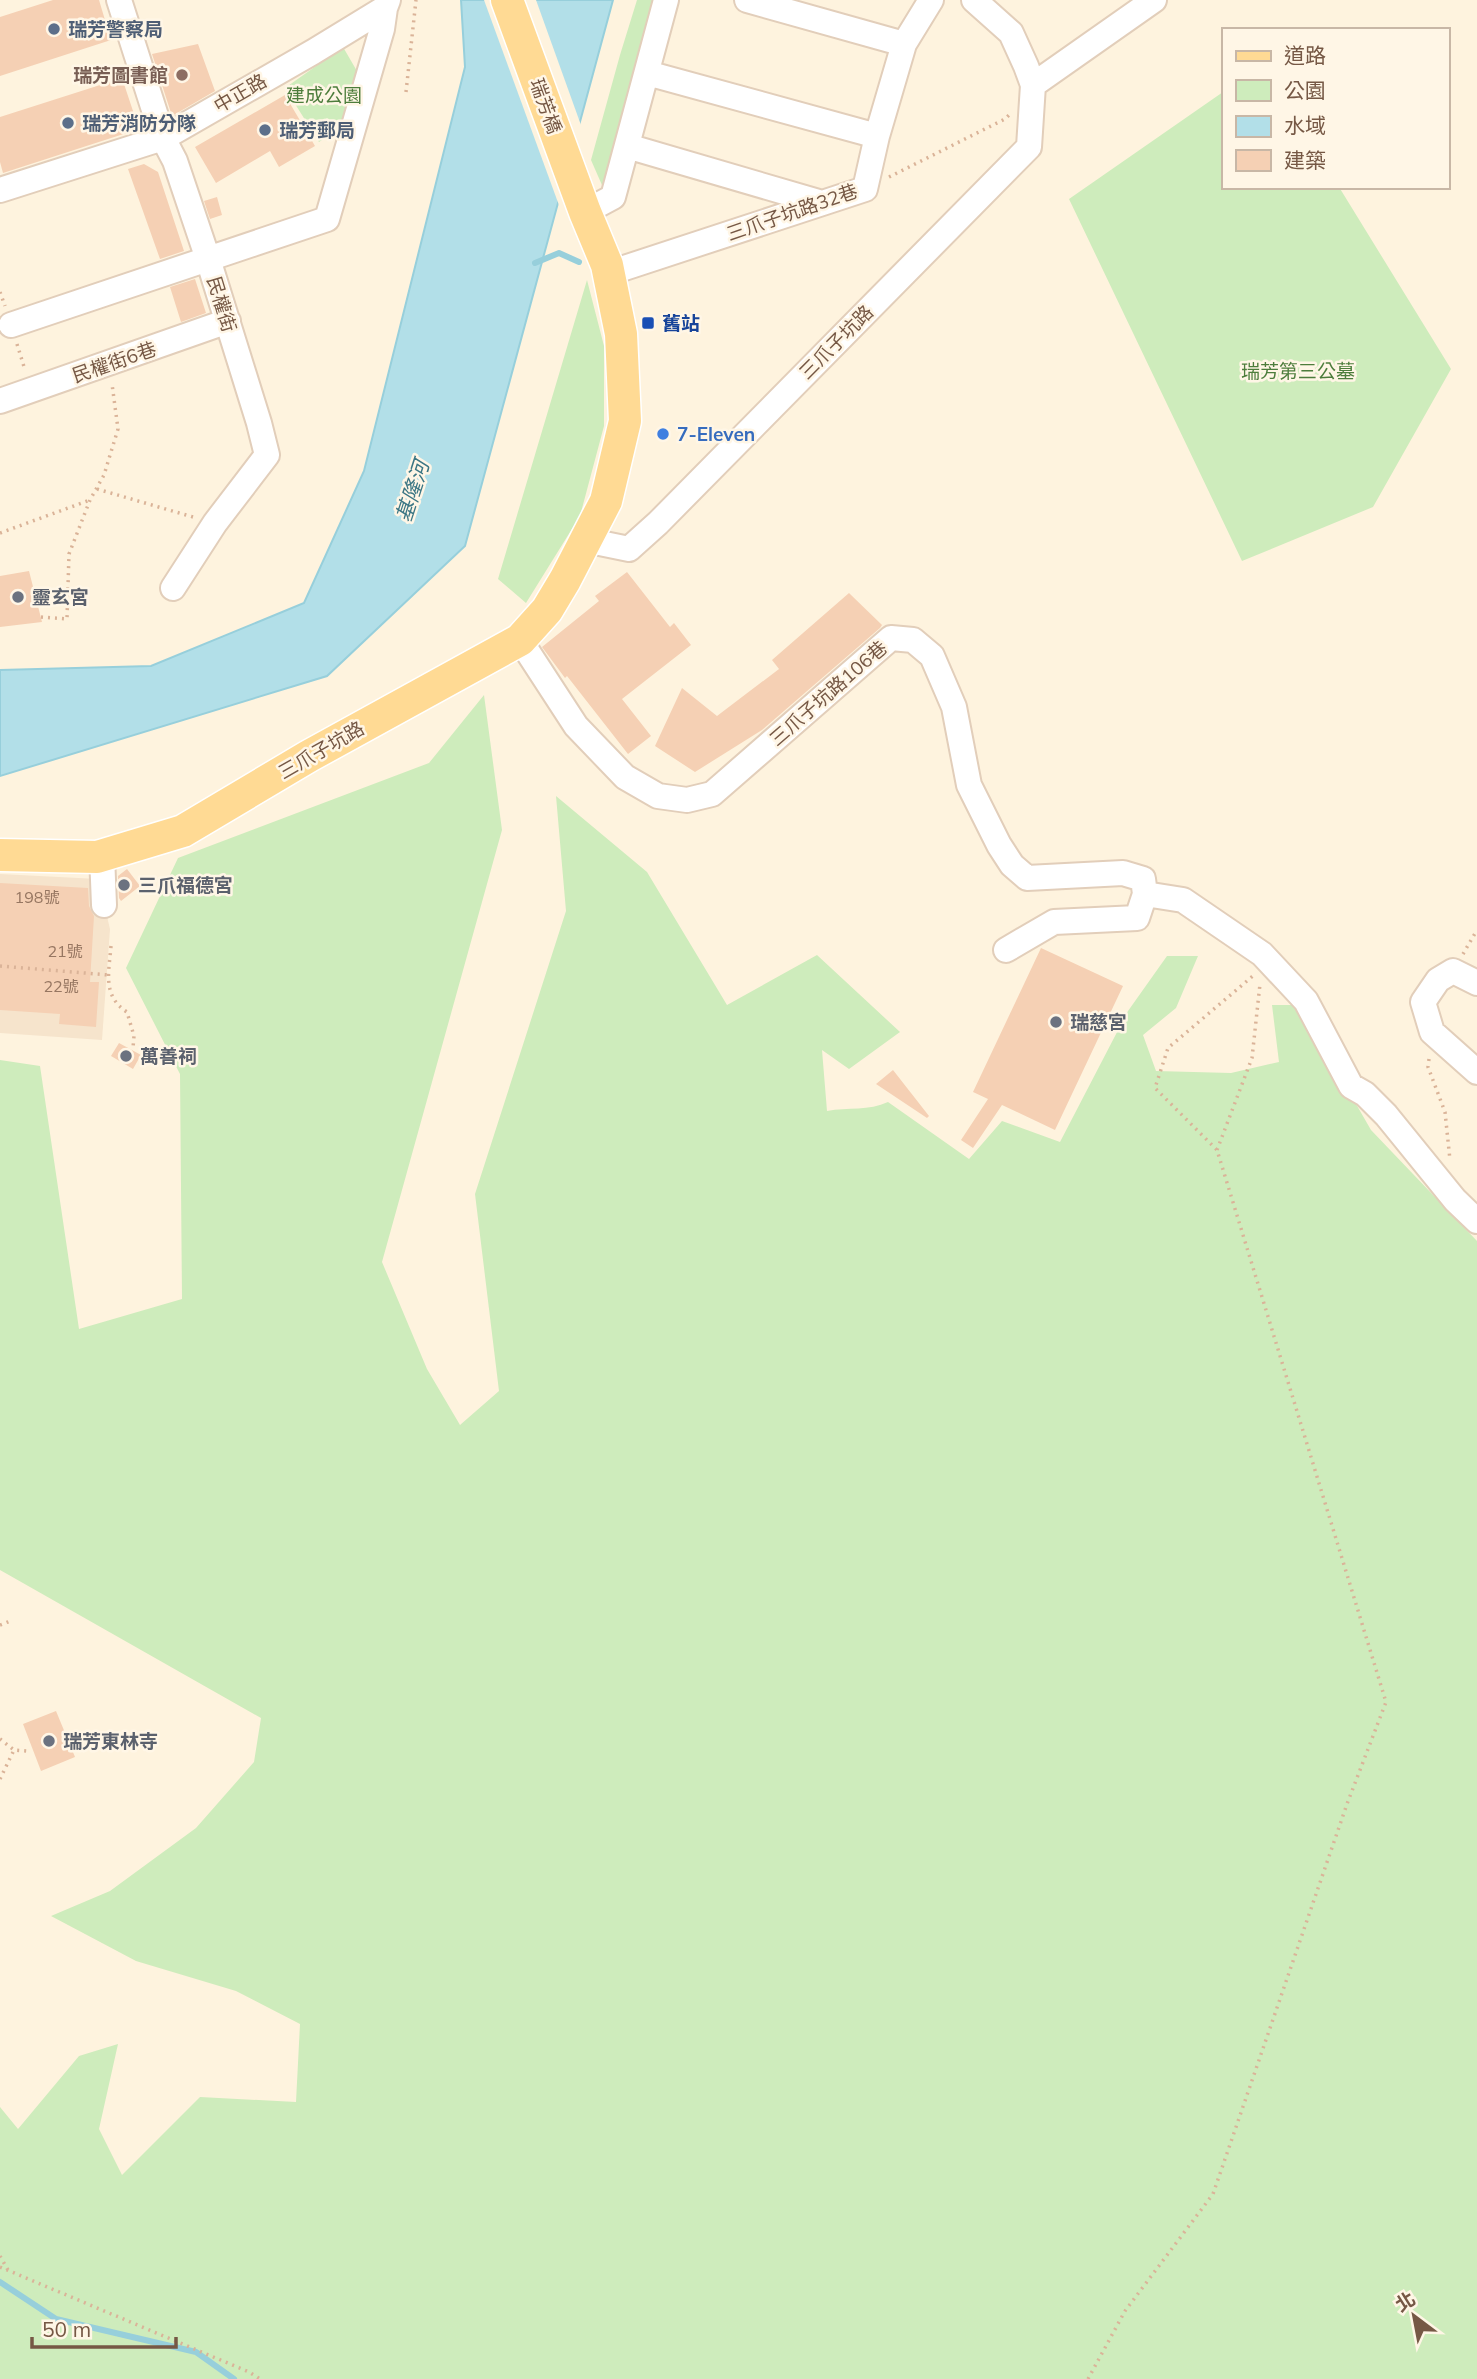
<svg xmlns="http://www.w3.org/2000/svg" width="1477" height="2379" font-family="Mulish,'Noto Sans TC',sans-serif">
<rect width="100%" height="100%" fill="#fef3de"/>
<path fill="#f6e4cc" d="M0,874l98,5 12,50 -8,111 -102,-7z"/>
<path fill="#ceecbc" d="M637,0h23l-55,192 -14,-32 29,-105z
M343,47l18,31 -17,47 -25,17 -34,-54z
M1223,92v95h116l112,182 -78,138 -131,54 -173,-362z
M587,280l17,66v80l-24,90 -54,87 -28,-24z
M484,695l18,135 -120,432 45,107 33,56 39,-34 -24,-197 91,-283 -10,-115 91,76 80,133 90,-50 83,77 -51,37 -27,-19 5,61c21,-4 42,0 61,-9l81,57 33,-38 58,21 68,-131 39,-55h31l-22,52 -33,27 13,36 75,2 48,-11 -7,-57h27l72,125 106,111v1138h-1477v-272l18,22 61,-73 39,-12 -19,85 23,46 78,-78 96,5 4,-78 -64,-33 -100,-30 -85,-45 59,-25 86,-63 58,-66 7,-44 -261,-148v-510l40,6 39,263 103,-30 -2,-225 -54,-106 52,-110 251,-95z"/>
<path fill="#b2dfe8" stroke="#97cfdb" stroke-width="2" d="M461,0h152l-148,546 -138,130 -327,100v-106l151,-4 153,-63 60,-132 101,-404z"/>
<path fill="#fef3de" d="M484,0h52l46,128 -22,80z"/>
<g fill="none" stroke-linecap="round" stroke-linejoin="round">
<path stroke="#97cfdb" stroke-width="6" d="M535,263l24,-10 20,9
M0,2282l56,37 140,33 38,27"/>
</g>
<path fill="#f5d0b4" d="M53,0h46l12,40 -111,36v-59z
M198,44l17,47 -43,25 -20,-62z
M122,78l17,51 -136,44 -3,-11v-45z
M285,95l30,51 -36,21 -9,-16 -54,32 -21,-36z
M144,164l14,8 26,79 -24,8 -32,-90z
M217,197l5,18 -12,4 -6,-18z
M195,279l11,34 -25,9 -11,-35z
M29,571l13,51 -42,5v-51z
M627,572l43,55 4,-4 17,22 -69,54 29,37 -23,18 -61,-78 -2,2 -23,-31 57,-46 -4,-5z
M849,593l33,32 -2,3 -118,102 -67,42 -40,-26 27,-58 35,28 62,-47 -7,-9z
M127,869l13,17 -19,15 -2,-3 -1,-22z
M0,883l88,5 1,18 5,10 -4,66h9l-3,45 -37,-3 1,-10 -60,-4z
M1041,948l82,38 -68,144 -53,-25 -29,43 -12,-8 27,-41 -15,-7z
M119,1043l22,12 -8,14 -22,-13z
M893,1070l36,46 -2,2 -51,-34z
M56,1711l19,46 -34,14 -18,-47z"/>
<g fill="none" stroke-linecap="round" stroke-linejoin="round">
<defs>
<path id="minor" d="M119,0l44,138 12,23 33,98 51,164 8,32 -52,68 -42,65
M747,0l157,44
M647,73l230,63
M1033,85l121,-85
M627,146l195,57
M0,190l163,-52 150,-86 72,-44 3,-8
M585,212l28,-15 53,-197
M609,273l256,-84 12,-53 27,-92 27,-44
M11,325l316,-106 55,-190 3,-21
M0,401l228,-80
M585,540l44,9 29,-26 371,-376 4,-62 -7,-19 -15,-33 -37,-33
M520,640l56,86 49,51 33,19 29,4 25,-6 179,-156 22,2 19,16 22,51 15,78 30,60 13,20 15,13 96,-5 20,6 2,15 -8,24 -83,4 -48,28
M102,855l2,50
M1145,894l38,6 79,54 44,47 45,85 14,8 21,21 69,85 22,21
M1477,983l-24,-12 -15,9 -15,22 9,30 45,40"/>
<path id="major" d="M0,855l97,2 86,-26 126,-75 211,-116 27,-30 18,-30 41,-79 19,-80 -4,-87 -14,-69 -22,-53 -78,-212"/>
</defs>
<use href="#minor" stroke="#e2ceba" stroke-width="28"/>
<use href="#major" stroke="#fff" stroke-width="35"/>
<path stroke="#dab398" stroke-width="3.5" stroke-dasharray="2 5" stroke-linecap="butt" d="M406,92l10,-92
M889,177l116,-58 4,-4
M0,292l5,14
M17,344l8,26
M97,489l96,28
M0,533l90,-33
M41,617l26,2 2,-65 21,-54 14,-25 14,-46 -6,-45
M111,946c-2,26 -9,50 16,66l7,24 -1,12
M1463,954l14,-24
M0,966l109,9
M1429,1059l-1,8 17,45 5,48
M1217,1150l35,-92 8,-74
M0,1625l13,-5
M0,1739l14,11 13,1
M0,1779l14,-29
M0,2256l8,14
M0,2267l249,105 11,7
M1088,2379l37,-68 88,-117 134,-390 39,-102 -169,-552 -62,-62 13,-40 86,-73"/>
<use href="#minor" stroke="#fff" stroke-width="24"/>
<use href="#major" stroke="#ffda94" stroke-width="32"/>
</g>
<g fill="#5c6f8a" stroke="#fff6e6" stroke-width="2.5">
<circle cx="54" cy="29" r="7"/>
<circle cx="68" cy="123" r="7"/>
<circle cx="265" cy="130" r="7"/>
</g>
<circle fill="#8d6e63" stroke="#fff6e6" stroke-width="2.5" cx="182" cy="75" r="7"/>
<rect fill="#1a4fb4" stroke="#fff6e6" stroke-width="2.5" x="641" y="316" width="14" height="14" rx="3.5"/>
<circle fill="#3f7fe0" stroke="#fff6e6" stroke-width="2.5" cx="663" cy="434" r="7"/>
<g fill="#6b7280" stroke="#fff6e6" stroke-width="2.5">
<circle cx="18" cy="597" r="7"/>
<circle cx="124" cy="885" r="7"/>
<circle cx="1056" cy="1022" r="7"/>
<circle cx="126" cy="1056" r="7"/>
<circle cx="49" cy="1741" r="7"/>
</g>
<g text-anchor="middle" dominant-baseline="central" stroke-width="5" stroke-linejoin="round" paint-order="stroke">
<g font-size="16" fill="#967661">
<text x="37" y="897">198號</text>
<text x="65" y="951">21號</text>
<text x="61" y="986">22號</text>
</g>
<g font-size="19" font-weight="bold" fill="#4e5e75" stroke="#fff6e6" text-anchor="start">
<text x="68" y="29">瑞芳警察局</text>
<text x="82" y="123">瑞芳消防分隊</text>
<text x="279" y="130">瑞芳郵局</text>
</g>
<g font-size="19" font-weight="bold" fill="#785e54" stroke="#fff6e6" text-anchor="end">
<text x="168" y="75">瑞芳圖書館</text>
</g>
<g font-size="19" fill="#765845" stroke="#fff6e6">
<text transform="translate(240 93) rotate(-30)">中正路</text>
<text transform="translate(546 106) rotate(70)">瑞芳橋</text>
<text transform="translate(792 212) rotate(-19)">三爪子坑路32巷</text>
<text transform="translate(222 304) rotate(73)">民權街</text>
<text transform="translate(836 342) rotate(-45)">三爪子坑路</text>
<text transform="translate(114 362) rotate(-19)">民權街6巷</text>
<text transform="translate(828 693) rotate(-41)">三爪子坑路106巷</text>
<text transform="translate(321 750) rotate(-30)">三爪子坑路</text>
</g>
<g font-size="19" fill="#4d7d3c" stroke="#fff6e6">
<text x="324" y="95">建成公園</text>
<text x="1298" y="371">瑞芳第三公墓</text>
</g>
<g font-size="19" font-weight="bold" fill="#164399" stroke="#fff6e6" text-anchor="start">
<text x="662" y="323">舊站</text>
</g>
<g font-size="19" font-weight="bold" fill="#366cbe" stroke="#fff6e6" text-anchor="start">
<text x="677" y="434">7-Eleven</text>
</g>
<g font-size="19" font-weight="bold" fill="#5b616d" stroke="#fff6e6" text-anchor="start">
<text x="32" y="597">靈玄宮</text>
<text x="138" y="885">三爪福德宮</text>
<text x="1070" y="1022">瑞慈宮</text>
<text x="140" y="1056">萬善祠</text>
<text x="63" y="1741">瑞芳東林寺</text>
</g>
<g font-size="21" font-style="italic" fill="#3b7684" stroke="#fff6e6">
<text transform="translate(412 491) rotate(-72)">基隆河</text>
</g>
</g>
<rect x="1222" y="28" width="228" height="161" fill="#fff6e6" stroke="#c8b7a6" stroke-width="2"/>
<rect x="1236" y="51" width="35" height="10" fill="#ffda94" stroke="#c8b7a6" stroke-width="2"/>
<text x="1284" y="63" font-size="21" fill="#765845">道路</text>
<rect x="1236" y="80" width="35" height="21" fill="#ceecbc" stroke="#c8b7a6" stroke-width="2"/>
<text x="1284" y="98" font-size="21" fill="#765845">公園</text>
<rect x="1236" y="116" width="35" height="21" fill="#b2dfe8" stroke="#c8b7a6" stroke-width="2"/>
<text x="1284" y="133" font-size="21" fill="#765845">水域</text>
<rect x="1236" y="150" width="35" height="21" fill="#f5d0b4" stroke="#c8b7a6" stroke-width="2"/>
<text x="1284" y="168" font-size="21" fill="#765845">建築</text>
<g transform="translate(1414 2316) rotate(328)" stroke="#fff6e6" stroke-width="5" paint-order="stroke">
<path d="M0-5L12 26L0 18L-12 26Z" fill="#765845"/>
<text y="-10" font-size="19" font-weight="bold" text-anchor="middle" fill="#765845">北</text>
</g>
<path d="M32 2337v10h144v-10" fill="none" stroke="#765845" stroke-width="3.5"/>
<text x="42" y="2337" font-size="21" fill="#765845" stroke="#fff6e6" stroke-width="5" paint-order="stroke">50 m</text>
</svg>
